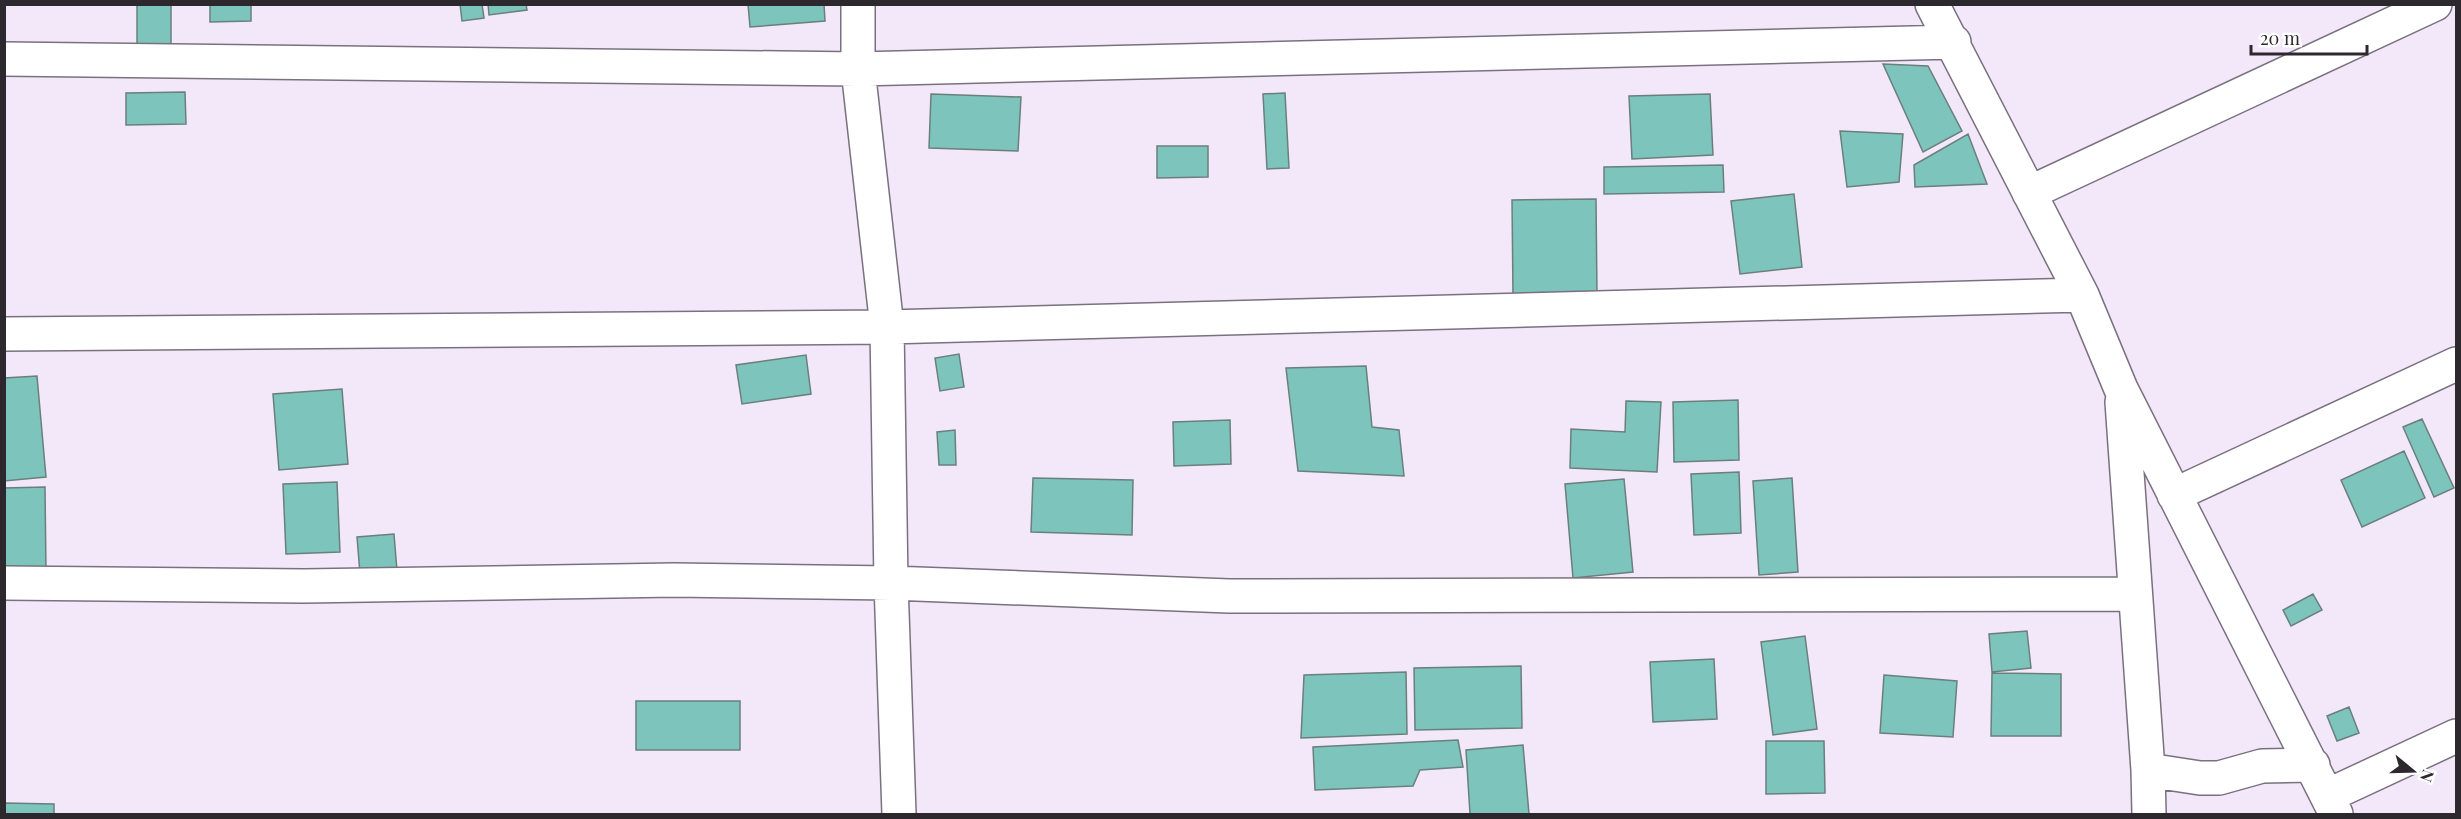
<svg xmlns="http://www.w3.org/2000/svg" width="2461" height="819" font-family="'Playfair Display',serif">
<rect width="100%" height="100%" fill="#f3e8f9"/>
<path fill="#7cc4bc" stroke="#6b7f7d" stroke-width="1.5" d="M137,4h34v40h-34z
M210,4h41v17l-41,1z
M460,4h22l2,14 -22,3z
M488,4h38l1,6 -38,5z
M748,4h76l1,17 -75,6z
M1883,64l45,2 34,65 -39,21z
M185,92l1,32 -60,1v-32z
M1285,93l4,75 -22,1 -4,-75z
M931,94l90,3 -3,54 -89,-3z
M1710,94l3,61 -81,4 -3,-63z
M1840,131l63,3 -4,48 -52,5z
M1968,134l19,50 -72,3 -1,-22z
M1157,146h51v31l-51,1z
M1723,165l1,27 -120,2v-27z
M1794,194l8,73 -62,7 -9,-73z
M1596,199l1,96 -84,1 -1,-96z
M959,354l5,33 -24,4 -5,-33z
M806,355l5,39 -69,10 -6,-39z
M1366,366l6,61 27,3 5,46 -106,-5 -12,-103z
M37,376l9,101 -42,4v-103z
M342,389l6,75 -69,6 -6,-76z
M1738,400l1,60 -65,2 -1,-60z
M1626,401l35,1 -4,70 -87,-4 1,-39 54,3z
M2422,419l32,69 -20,9 -31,-70z
M1230,420l1,44 -57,2 -1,-44z
M955,430l1,35h-17l-2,-33z
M2404,451l21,47 -63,29 -21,-47z
M1739,472l2,61 -47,2 -3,-61z
M1033,478l100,2 -1,55 -101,-3z
M1792,478l6,94 -39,3 -6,-94z
M1624,479l9,93 -60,6 -8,-94z
M337,482l3,70 -54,2 -3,-70z
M45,487l1,86 -42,1v-86z
M394,534l4,49 -37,3 -4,-49z
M2313,594l9,16 -31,16 -8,-16z
M2027,631l4,37 -39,4 -3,-38z
M1805,636l12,93 -44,6 -12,-93z
M1714,659l3,60 -64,3 -3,-60z
M1521,666l1,62 -107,2 -1,-62z
M1406,672l1,62 -106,4 3,-63z
M1992,673l69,1v62h-70z
M1884,675l73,6 -4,56 -73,-4z
M636,701h104v49h-104z
M2349,707l10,26 -22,8 -10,-25z
M1458,740l5,27 -43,3 -7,16 -98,4 -2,-43z
M1766,741h58l1,52 -59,1z
M1523,745l6,69h-59l-4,-64z
M4,803l50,1v10h-50z"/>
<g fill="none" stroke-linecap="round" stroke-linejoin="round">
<defs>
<path id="minor" d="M858,4v65l29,258 4,256 8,231
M1932,4l150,291 39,94 215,425
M4,59l854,10 1096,-27
M2029,193l406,-189
M4,334l883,-7 1195,-32
M2122,402l26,368 1,44
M2174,495l282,-131
M4,583l300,3 370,-6 217,3 338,13 905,-2
M2148,770l52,8h19l43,-12 51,-1
M2327,796l129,-60"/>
</defs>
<use href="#minor" stroke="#7a717f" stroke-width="36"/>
<use href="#minor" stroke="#fff" stroke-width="33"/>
</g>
<rect width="2461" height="819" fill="none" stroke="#2c282e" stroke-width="12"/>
<g transform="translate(2413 771) rotate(109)" stroke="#ffffff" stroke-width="4.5" paint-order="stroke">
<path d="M0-4.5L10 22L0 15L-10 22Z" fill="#2c282e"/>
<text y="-9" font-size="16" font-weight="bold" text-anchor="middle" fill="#2c282e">N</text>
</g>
<path d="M2251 45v9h116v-9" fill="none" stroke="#2c282e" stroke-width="3"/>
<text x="2260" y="45" font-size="18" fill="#2c282e" stroke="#ffffff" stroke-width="4.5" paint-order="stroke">20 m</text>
</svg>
